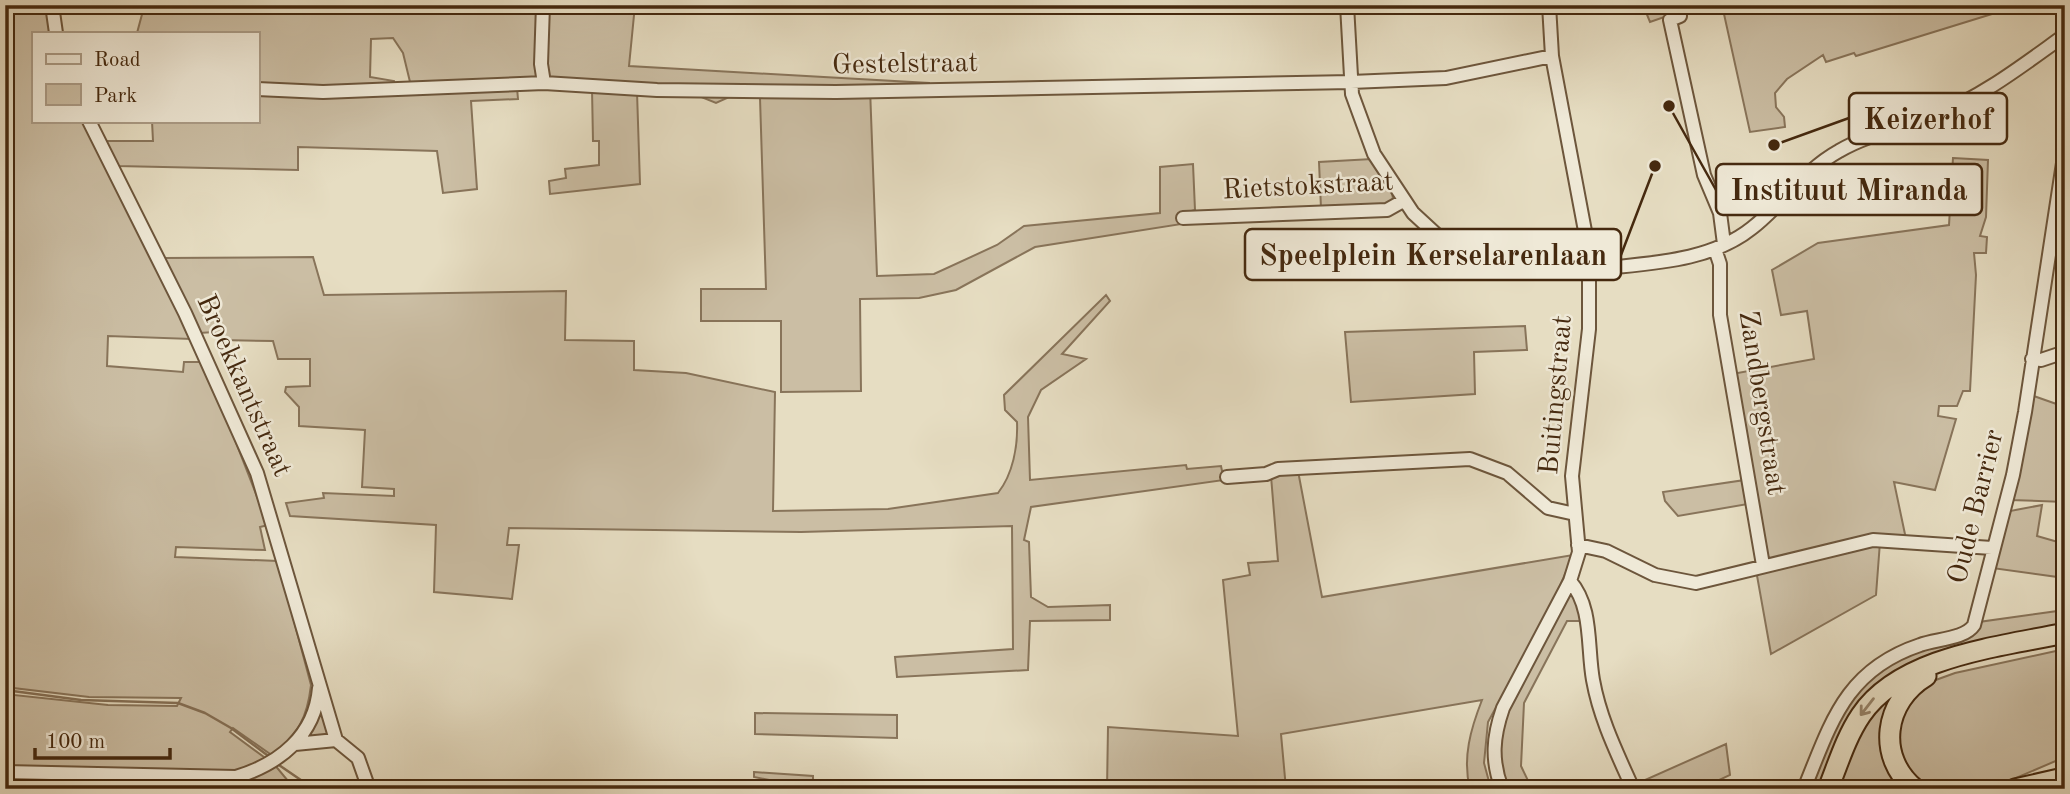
<svg xmlns="http://www.w3.org/2000/svg" width="2070" height="794" font-family="'Old Standard TT',serif">
<rect width="100%" height="100%" fill="#e6ddc2"/>
<filter id="stains"><feTurbulence type="fractalNoise" baseFrequency=".00286" numOctaves="4"/><feColorMatrix values="0 0 0 0 .2 0 0 0 0 .09 0 0 0 0 .02 0 0 0 .5 -.17"/></filter>
<radialGradient id="worn" r=".72"><stop offset=".6" stop-color="#630" stop-opacity="0"/><stop offset="1" stop-color="#630" stop-opacity=".3"/></radialGradient>
<path fill="#cbbea4" stroke="#88745a" stroke-width="2" d="M5,5h43l2,28h-17v88h50l108,218 -83,-3 -1,30 76,6 1,-10h17l13,24 54,139 -8,2 5,23 -89,-3 -1,10 103,4 33,124c-4,35 -13,47 -38,71l-40,-28 -3,4 38,28 -35,14 -223,-7v8l219,5 22,-4 23,-12 14,17 12,8h-20l-5,-4 -13,4h-257v-95l103,11 69,1 4,-8 -92,-1 -84,-10z
M140,5h495l-6,61 300,17v4l-59,1 7,188 57,-2 63,-29 27,-19 136,-13v-46l33,-3 2,46 -7,2v11l-153,24 -79,43 -37,8 -59,1 1,92 -80,1v-71h-80v-32h65l-6,-191 -31,-1 -13,6 -17,-7v-8l-288,-2 -8,-33 -10,-15 -22,1 -1,38 24,4v6l-73,2 -64,-4v-52h-120l7,-26z
M1466,5h65l-64,7z
M1643,5h74l-18,7 -3,-6 -46,16z
M1722,5h269l1,9 -136,42 -2,-3 -28,9 -3,-7 -36,24 -12,14 1,14 8,10 1,10 -35,5z
M517,88l1,11 -47,2 6,88 -34,4 -6,-42 -139,-4v23l-181,-4 -12,-25h48l-1,-20h105v-28l116,3z
M592,89l45,3 3,92 -90,10 -1,-13 17,-3 -1,-9 34,-4v-24h-6z
M1953,158l35,2 -2,57 -6,19 7,1 -1,16h-12l2,22 -6,116h-7l-6,15h-18l-1,10 18,3 -21,71 -41,-8 12,57 -138,20 -36,-185 82,-15 -7,-48 -26,4 -9,-45 46,-27 131,-18z
M1372,159l20,33 1,7 -8,7 -64,2 -2,-46z
M313,257l11,38 242,-4 -1,49 69,1v29l52,3 89,19 -2,119 115,-2 110,-16c15,-19 20,-47 19,-71l-12,-12 -1,-15 102,-100 4,6 -48,53 24,5 -45,31 -13,27 2,63 156,-15 1,4 34,-3 3,14 -193,27 -7,33 5,2 2,55 17,10 62,-2v15l-80,1 -2,49 -131,7 -2,-20 118,-8 -1,-123 -211,6 -292,-4 -2,17h12l-7,54 -78,-7 2,-67 -146,-9 -4,-13 38,-5 -1,-5 71,3v-7l-32,-2 3,-57 -66,-4v-19l-14,-15 1,-5 24,-1v-27h-32l-5,-18 -52,-1 -6,-8 -16,1 -35,-75z
M1525,326l2,24 -53,2 1,42 -124,8 -6,-70z
M2031,395l34,12v95l-54,-2z
M1298,471l24,126 251,-42 -20,48 -65,119 -4,41 7,26h-21c-8,-31 1,-61 12,-89l-201,34 5,55h-179l1,-62 130,9 -15,-156 27,-5 -2,-12 30,-2 -7,-85z
M1745,480l3,24 -70,12 -13,-15 -2,-9z
M2042,505l-5,31 28,8v34l-73,-10 18,-57z
M1880,542l-4,53 -105,59 -15,-84z
M1573,593l9,28h-15l-43,82 -3,63 11,23h-25c-28,-61 33,-141 62,-194z
M2065,610v17l-156,38 -90,124h-11c29,-65 38,-112 111,-139 18,-8 41,-6 57,-17l3,-11z
M2065,649v108l-75,32h-62l-11,-6 -17,-22 -2,-43 5,-11 30,-26 22,-8z
M1902,683l-13,23 17,83h-73l28,-64z
M320,704l9,30 -22,4z
M755,713l142,2v23l-142,-4z
M1726,744l4,31 -30,14h-62l-2,-5z
M754,772l59,4v13l-59,-12z"/>
<g fill="none" stroke-linecap="round" stroke-linejoin="round">
<path stroke="#857056" stroke-width="2.5" d="M5,690l76,10 97,3 27,10 26,15 40,30
M276,763l38,26"/>
<defs>
<path id="minor" d="M52,5l4,28
M543,5l-2,59 3,19
M1347,5l5,89 22,60 39,59 26,24 33,17 33,5 82,-1
M1680,16l-10,4 34,155 16,38 4,31
M257,89l66,3 221,-9 113,7 179,2 515,-10 95,-4 106,-22
M89,121l96,192 72,160 79,267
M1183,218l204,-8 16,-9
M1715,249l5,15v51l43,250
M1589,270c54,-7 118,-6 163,-42 31,-24 51,-57 87,-77 29,-17 63,-23 95,-35 48,-19 89,-51 131,-81
M2032,359l9,1 24,-8
M1227,477l39,-3 12,-5 192,-10 37,14 41,35 27,6
M1578,545l28,6 49,24 41,8 177,-43 119,8
M1570,581c23,26 17,66 23,99 7,39 24,73 40,109
M295,744l41,-4 22,18 11,31
M5,772l231,5c43,-13 79,-41 83,-89
M1502,789c-11,-29 -9,-52 1,-81l67,-127 9,-29 -7,-76 17,-147v-59l-4,-39 -33,-175 -3,-51
M1804,789c27,-66 41,-119 116,-144 16,-6 45,-6 54,-20l39,-150 12,-63 40,-262"/>
<path id="highway" d="M1828,789c10,-25 18,-52 33,-74 40,-59 139,-68 204,-82
M1915,789c-39,-32 -31,-88 11,-113
M2015,789l44,-10"/>
</defs>
<use href="#minor" stroke="#6d563c" stroke-width="16"/>
<use href="#highway" stroke="#45290f" stroke-width="23"/>
<use href="#minor" stroke="#efe9d7" stroke-width="12"/>
<use href="#highway" stroke="#e6ddc2" stroke-width="19"/>
</g>
<defs><path id="oneway-shaft" d="M-6 0H5M1.5-3L5.5 0L1.5 3" fill="none" stroke-width="1.6" stroke-linecap="round" stroke-linejoin="round" transform="scale(1.75)"/></defs>
<use stroke="#968368" href="#oneway-shaft" transform="translate(1867 707) rotate(128)"/>
<g text-anchor="middle" dominant-baseline="central" stroke-width="5" stroke-linejoin="round" paint-order="stroke">
<g font-size="28" fill="#45290f" stroke="#efe9d7">
<text transform="translate(905 65) rotate(-1)">Gestelstraat</text>
<text transform="translate(1308 187) rotate(-3)">Rietstokstraat</text>
<text transform="translate(243 386) rotate(66)">Broekkantstraat</text>
<text transform="translate(1557 395) rotate(-85)">Buitingstraat</text>
<text transform="translate(1761 403) rotate(81)">Zandbergstraat</text>
<text transform="translate(1977 507) rotate(-76)">Oude Barrier</text>
</g>
</g>
<path fill="none" stroke="#45290f" stroke-width="2.5" d="M1774 145L1849 118M1669 106L1716 190M1655 166L1621 255"/>
<g fill="#45290f" stroke="#efe9d7" stroke-width="2.5">
<circle cx="1774" cy="145" r="7"/>
<circle cx="1669" cy="106" r="7"/>
<circle cx="1655" cy="166" r="7"/>
</g>
<g fill="#efe9d7" stroke="#45290f" stroke-width="2.5">
<rect x="1849" y="93" width="158" height="51" rx="7"/>
<rect x="1716" y="164" width="266" height="51" rx="7"/>
<rect x="1245" y="229" width="376" height="51" rx="7"/>
</g>
<g font-size="30" text-anchor="middle" font-weight="bold" fill="#45290f">
<text x="1928" y="129">Keizerhof</text>
<text x="1849" y="200">Instituut Miranda</text>
<text x="1433" y="265">Speelplein Kerselarenlaan</text>
</g>
<rect width="2070" height="794" fill="none" stroke="#e6ddc2" stroke-width="28"/>
<rect x="7" y="7" width="2056" height="780" fill="none" stroke="#45290f" stroke-width="3.5"/>
<rect x="14" y="14" width="2042" height="766" fill="none" stroke="#45290f" stroke-width="2"/>
<rect x="32" y="32" width="228" height="91" fill="#efe9d7" stroke="#ab9c87" stroke-width="2"/>
<rect x="46" y="54" width="35" height="10" fill="#efe9d7" stroke="#ab9c87" stroke-width="2"/>
<text x="94" y="66" font-size="21" fill="#45290f">Road</text>
<rect x="46" y="84" width="35" height="21" fill="#cbbea4" stroke="#ab9c87" stroke-width="2"/>
<text x="94" y="102" font-size="21" fill="#45290f">Park</text>
<path d="M35 748v10h135v-10" fill="none" stroke="#45290f" stroke-width="3.5"/>
<text x="46" y="748" font-size="21" fill="#45290f" stroke="#efe9d7" stroke-width="5" paint-order="stroke">100 m</text>
<rect width="100%" height="100%" filter="url(#stains)"/>
<rect width="100%" height="100%" fill="url(#worn)"/>
</svg>
